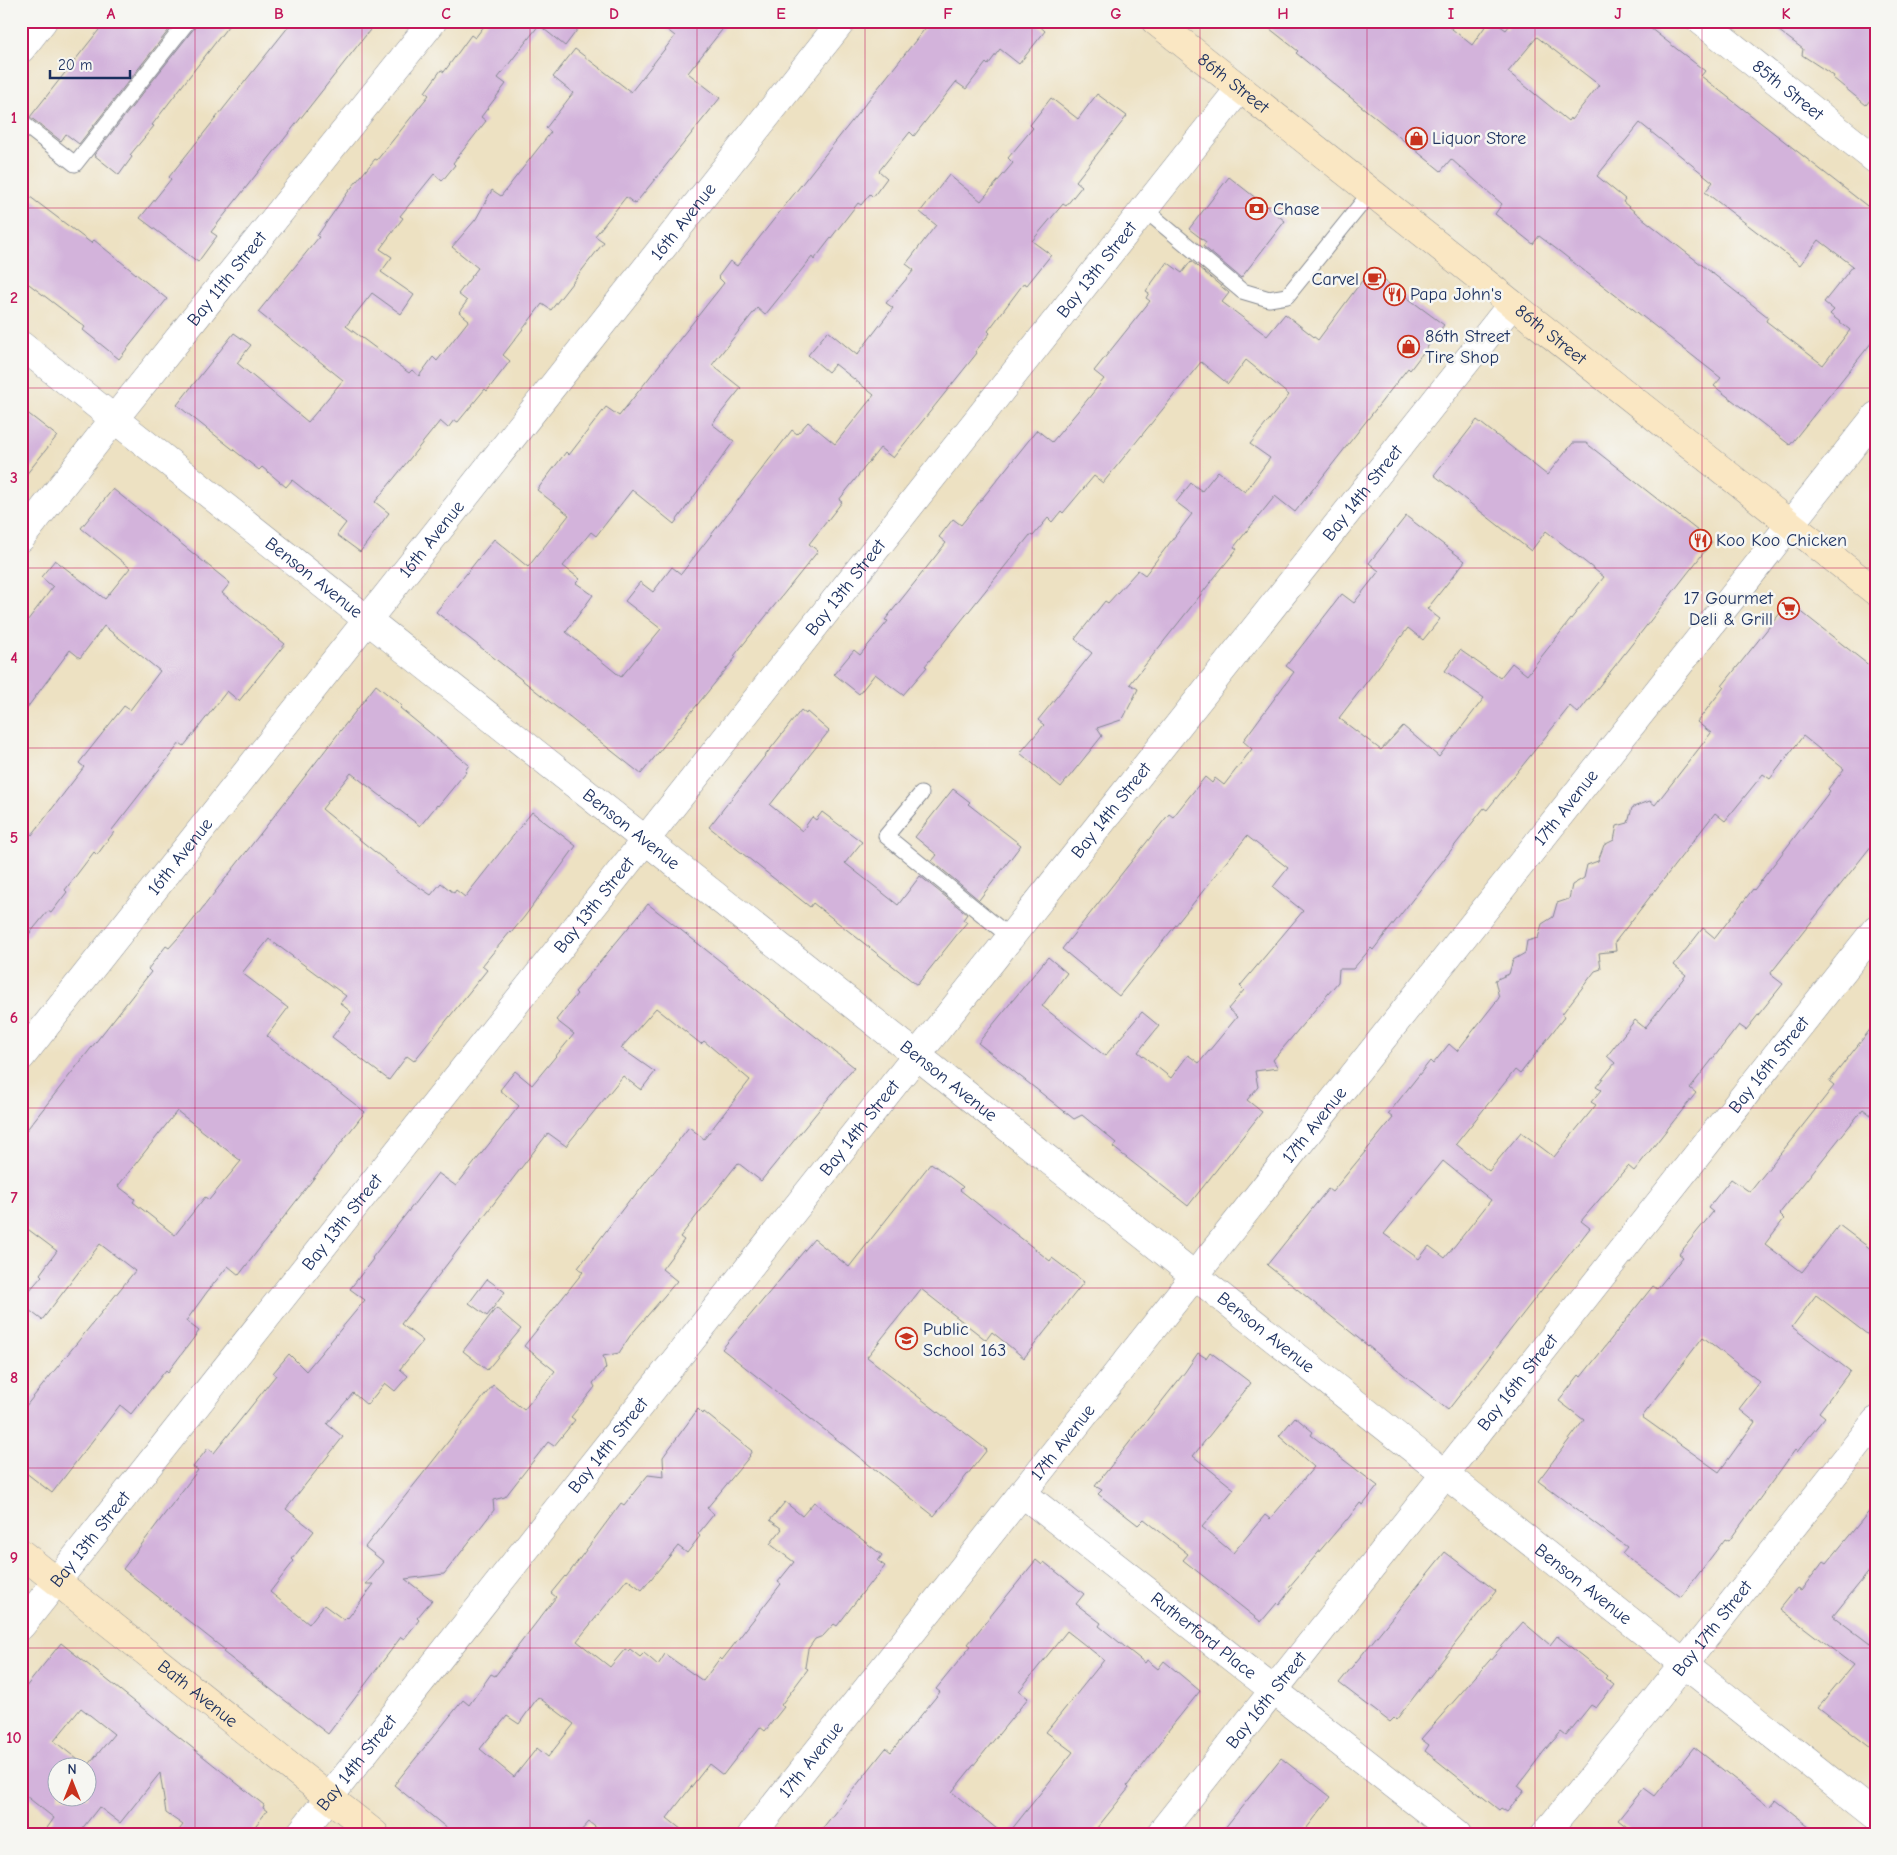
<svg xmlns="http://www.w3.org/2000/svg" width="1897" height="1855" font-family="'Comic Neue',sans-serif">
<rect width="100%" height="100%" fill="#f6f6f2"/>
<filter id="ink" filterUnits="userSpaceOnUse"><feTurbulence type="fractalNoise" baseFrequency=".02" numOctaves="2"/><feDisplacementMap in="SourceGraphic" scale="10" xChannelSelector="R" yChannelSelector="G"/><feConvolveMatrix kernelMatrix="1 2 1 2 8 2 1 2 1" color-interpolation-filters="sRGB"/></filter>
<filter id="wash" filterUnits="userSpaceOnUse"><feTurbulence type="fractalNoise" baseFrequency=".0096" numOctaves="4" result="noise"/><feDisplacementMap in="SourceGraphic" scale="20" xChannelSelector="R" yChannelSelector="G"/><feGaussianBlur stdDeviation="1.12" result="paint"/><feColorMatrix in="noise" values="0 0 0 0 0 0 0 0 0 0 0 0 0 0 0 0 0 1.4 0 .05"/><feComposite in="paint" operator="in"/></filter>
<g filter="url(#wash)">
<rect width="100%" height="100%" fill="#ede1c2"/>
<g id="blocks">
<path fill="#d3b3db" fill-rule="evenodd" d="M106,21h70l-97,123 -13,-10 -5,7 -31,-24z
M197,21h35l-80,104 2,1 -24,29 2,2 -13,18 -25,-20 101,-128z
M293,21h84l-166,211 6,4 -19,26 -58,-44 31,-39 -2,-2z
M488,21h96l-19,25 -26,-21 -41,53 8,6 -25,33 5,4 -33,42 2,2 -13,16 -8,-7 -34,42 3,2 -23,31 12,8 -11,15 33,23 -13,19 -29,-21 -26,33 63,47 3,-3 7,6 14,-19 4,4 32,-41 -10,-8 8,-11 -9,-7 20,-26 -26,-21 24,-28 16,-29 9,6 50,-64 -5,-4 27,-35 -20,-16 22,-28 56,43 44,-56 -19,-15h73l-41,52 32,25 -85,106 -9,-7 -31,39 9,6 -53,68 -9,-6 -39,51 7,6 -23,30 -2,-2 -27,33 -4,-2 -6,8 -8,-7 -65,81 14,11 -29,39 -23,-17 9,-12 -54,-43 -6,7 -24,-20 -3,3 -82,-65 57,-72 17,12 -14,18 71,59 35,-42 -85,-68 61,-75 -2,-1 31,-44 27,-33 2,1 52,-65 -4,-3 16,-22 3,2 27,-37 4,3z
M931,21h103l11,10 -26,33 -19,-15 -12,16 -2,-2 -20,26 -10,-7 -42,54 -4,-4 -31,39 8,7 -14,19 -3,-3 -9,11 -3,-2 -44,57 -2,-3 -47,58 -8,-7 -45,57 29,23 -29,36 22,17 -60,83 -42,-34 -36,46 -5,-4 -28,34 17,13 -4,4 17,12 -27,37 55,45 40,-48 -36,-28 15,-19 13,10 19,-25 9,7 111,-144 5,4 11,-12 27,22 39,-49 -39,-31 -7,8 -20,-17 20,-24 29,24 36,-47 -7,-5 28,-33 -8,-6 30,-39 -16,-13 29,-37 32,26 32,-38 -5,-5 25,-30 -3,-3 21,-27 27,21 19,-25 30,22 -51,65 6,5 -16,20 -3,-2 -31,37 19,14 -24,30 -3,-2 -36,48 2,2 -15,19 2,1 -84,105 -13,-10 -41,52 3,2 -33,42 9,7 -84,105 2,1 -95,117 -205,-162 58,-73 34,28 41,-52 -32,-25 29,-38 3,3 37,-48 13,9 105,-133 -6,-6 12,-16 7,5z
M1260,21h182l30,24 17,-24h4l13,9 7,-9h128l64,50 -4,5 175,137v124l-86,108 -76,-59 7,-8 -162,-127 -20,-15 -6,8 -38,-30 7,-10 -51,-45 -10,12 -145,-118 2,-2zM1537,37l62,48 -28,35 -1,-2 -2,3 -60,-49zM1640,123l73,59 -8,10 95,73 19,-25 34,26 -29,36 10,8 -4,4 20,16 -27,35 -57,-44 2,-4 -127,-100 -18,-15 2,-3 -28,-23z
M1766,21h110v72l-10,12 -33,-27 1,-2 -32,-21 1,-6z
M1229,177l56,44 -44,57 -38,-32 3,-4 -17,-13z
M21,190l70,53 3,-3 73,59 -48,60 -36,-29 2,-3 -64,-49z
M1191,261l38,32 -7,9 45,34 18,-22 33,26 52,-70 74,55 -34,45 -2,-2 -113,144 -20,-16 -41,51 3,2 -107,135 8,5 -14,28 -3,3 -24,8 5,8 -41,51 -41,-34 24,-28 -6,-5 54,-67 -17,-14 30,-38 3,2 30,-33 7,5 47,-61 -16,-12 15,-19 11,8 16,-20 27,21 25,-34 -20,-14 39,-49 -43,-35 -18,24 -27,-22 -98,121 -9,-7 -31,37 -2,-2 -9,11 -4,-4 -15,18 -3,-1 -105,131 2,1 -24,28 -28,-21 -16,20 -25,-20 20,-24 6,5 28,-34 -3,-1 61,-77 -7,-6 14,-18 8,6 76,-95 15,12 31,-37 21,-26 -10,-8 56,-70 -4,-3 3,-5 -3,-2 21,-29 15,11z
M21,408l36,28 -36,45z
M1477,420l70,55 26,-32h13l126,99 -134,171 -8,-7 -83,104 -3,-2 -111,142 -2,-2 -18,21h-14l-1,13 -65,78 5,8 -23,3 3,16 -11,13 15,12 -74,94 -75,-59 3,-4 -34,-28 -8,4 -96,-76 70,-86 19,16 -25,33 63,50 37,-44 17,14 -21,26 33,26 17,-23 11,8 38,-46 -9,-8 16,-19 -4,-4 63,-75 -30,-24 15,-19 -41,-32 -128,160 -57,-47 107,-135 4,3 32,-40 7,6 3,-5 9,7 28,-36 -9,-8 51,-69 -8,-6 56,-72 12,9 25,-32 -10,-8 37,-47 59,45 -38,48 13,10 -17,21 -15,-12 -69,90 42,32 22,-24 36,31 45,-59 -39,-27 15,-21 40,28 12,-15 15,12 77,-98 -58,-46 -15,20 -97,-76z
M113,489l117,94 -8,10 63,51 -46,57 -12,-10 -43,55 -4,-3 -33,42 -35,45 2,2 -17,23 -3,-3 -29,38 2,2 -16,21 -3,-2 -27,33v-118l11,9 52,-68 -5,-4 45,-57 6,4 30,-39 -56,-45 -24,32 -10,-8 -49,66v-87l32,-42 -12,-10 14,-17 50,39 25,-31 -49,-40z
M1789,602l87,69v169l-106,134 13,10 -37,46 -7,-5 -49,63 6,5 -62,78 -6,-5 -47,55 9,7 -142,182 -181,-145 61,-76 4,3 61,-74 -5,-4 42,-53 3,3 16,-20 8,7 42,-53 -4,-18 14,-6 4,-14 12,-7 2,-12 11,-3 4,-14 11,-7 4,-14 12,-4 3,-14 12,-7 3,-13 11,-4 6,-16 10,-5 3,-14 11,-3 4,-15 4,-2 14,-5 5,4 56,-72 -14,-11 27,-35 -2,-1zM1803,736l41,33 -16,20 2,2 -76,99 -1,-1 -38,49 -12,-10 -29,37 12,10 -41,53 -10,-8 -28,36 8,7 -19,24 5,3 -10,12 5,3 -42,52 -33,-25 -32,39 -33,-27 59,-74 5,4 45,-58 -3,-2 33,-43 6,-2 -2,-16 17,-2 -1,-9 100,-129 10,8 38,-47 7,5zM1443,1161l48,39 -46,58 -16,-12 -10,13 -35,-25z
M376,685l26,21 -2,2 69,57 -4,6 1,1 -28,34 -1,-1 -17,21 -69,-53 -29,36 74,60 -1,2 36,24 10,-12 13,10 2,-3 9,7 67,-85 44,34 -51,70 -14,17 -1,-1 -28,34 5,4 -73,91 -7,-5 -18,24 -57,-43 19,-25 -11,-9 6,-7 -77,-57 -27,34 46,35 -21,28 98,76 -126,163 -11,-9 -21,26 -21,29 13,10 -31,41 -2,-2 -35,44 -11,-9 -68,88 -31,-24v-57l114,-141 -35,-27 -58,76 -21,-16v-4l21,-24 -2,-2 17,-23 -36,-27v-87l130,-165 -3,-3 18,-23 3,2 18,-20zM177,1111l64,50 -32,39 -4,-3 -30,38 -42,-33 2,-3 -17,-13z
M801,710l5,4 1,-2 22,19 -59,74 32,26 10,-14 4,3 6,-8 40,30 -17,21 53,42 22,-29 47,38 -4,6 4,2 -50,63 -104,-82 -3,4 -101,-80z
M953,789l17,13 -2,2 53,41 -42,55 -47,-39 5,-6 -22,-18z
M648,904l206,163 -93,114 -23,-18 -58,74 4,3 -22,29 15,12 -47,55 -11,17 -16,3 3,12 -13,15 2,4 -24,30 4,3 -21,26 -6,-4 -43,55 -12,3 1,10 -50,64 -39,5 27,21 -15,18 2,2 -15,19 -3,-2 -73,97 -105,-82 2,-2 -102,-81 75,-99 -5,-3 15,-19 6,5 62,-78 -3,-2 16,-19 17,17 59,-71 -15,-11 23,-30 -1,-1 66,-85 18,13 63,-80 -19,-16 15,-19 17,14 42,-51 -18,-14 21,-26 -2,-2zM656,1008l45,36 3,-3 46,39 -46,59 -15,-12 -57,73 -1,-2 -53,70 5,4 -59,74 31,25 -31,39 -31,-25 -128,162 19,15 -18,22h8l-26,34 -1,-1 -3,3 -20,-15 -15,19 -39,-32 24,-31 -2,-2 22,-28 -28,-22 57,-72 -16,-13 26,-31 14,12 18,-22 10,8 13,-15 -8,-7 23,-28 -22,-17 147,-191 18,13 57,-70 18,14 14,-18 -34,-24z
M1876,1022v97l-13,-10 -84,105 5,5 -19,25 37,28 37,-47 37,28v88l-60,-46 -24,32 58,44 -31,41 6,5 -28,35 -2,-2 -66,91 -4,-2 -44,58 -59,-44 5,-6 -89,-66 46,-61 -25,-19 20,-26 2,2 72,-91 4,3 26,-32 -4,-3 34,-42 -5,-4 23,-29 19,13 84,-106 -5,-4zM1703,1337l57,45 -21,27 16,13 -36,50 -77,-55z
M931,1163l32,24 -3,3 90,71 2,-3 32,24 -60,76 -32,-26 -6,8 -65,-51 -54,68 120,93 -53,66 -212,-167 92,-110 35,28z
M487,1279l18,13 -18,24 -18,-13z
M496,1308l25,21 -34,41 -24,-19z
M1210,1352l41,31 -58,73 41,33 -32,38 31,26 32,-38 5,4 44,-52 -35,-31 16,-19 18,15 -2,3 67,51 -15,19 -3,-2 -13,17h-1l-57,67 3,1 -13,17 -2,-2 -16,19 -78,-62 5,-6 -44,-35 -6,6 -40,-31 4,-4 -7,-4 90,-114 13,-19 8,5z
M698,1409l5,5 1,-2 48,39 -3,4 1,1 -43,52 7,6 -16,20 2,2 -13,17 -9,-7 -36,44 -15,-11 -50,62 33,26 15,-18 3,2 2,-2 10,8 4,-4 14,12 7,-11 38,27 17,-23 2,2 59,-76 -3,-2 16,-20 -24,-18 12,-15 -12,-9 15,-18 17,14 12,-14 68,53 -4,6 7,5 -14,18 -1,-1 -33,43 -3,-2 -11,12 -8,3 -7,10 -3,18 3,2 -27,36 3,2 -19,24 -5,-4 -37,48 -14,-11 -42,54 20,16h-83l-15,-12 -11,12h-124l-60,-49 69,-85 6,5 22,-31 4,2 61,-79 -5,-4 14,-17 1,1 55,-74 3,2 24,-30 16,2 -1,-20zM538,1697l36,27 -26,33 -11,-9 -23,29 -34,-28 27,-33 12,8z
M1876,1503v60l-43,53 37,28 6,-7v115l-58,-45 35,-42 -73,-56 17,-21 4,2 23,-29 3,2z
M1445,1552l51,39 -100,129 -2,-2 -4,4 -51,-39z
M1036,1560l6,5 2,-3 40,32 -8,10 25,19 -2,3 46,37 2,-3 11,9 6,-8 36,30 -37,46 1,1 -37,48 2,2 -32,40 -5,6h-84l65,-82 -27,-20 58,-72 -37,-29 -48,60 9,7 -76,94 51,42h-185l68,-86 5,4 49,-60 -4,-3 35,-43 -3,-2z
M1523,1622l27,23 7,-9 50,40 -2,2 9,7 -18,23 -5,-3 -25,31 -5,-4 -16,18 -25,33 -2,3 6,5 -17,21 -6,-4 -2,2 -74,-59 4,-6 -8,-6z
M61,1643l203,162 -1,3 4,3 -18,23h-73l7,-9 -17,-12 -6,-40 -40,50 -21,-16 -21,27h-35l11,-16 -33,-26v-99zM81,1708l33,26 -27,33 -33,-26zM58,1768h30v30h-30z
M1694,1747l76,60 6,-7 43,34h-183l-18,-14 26,-32 11,8z
M1281,1758l50,39 -29,37h-82z"/>
</g>
</g>
<g filter="url(#ink)">
<use href="#blocks" fill-opacity="0" stroke="#848890" stroke-width="1"/>
<g fill="none" stroke-linecap="round" stroke-linejoin="round">
<defs>
<path id="lane" d="M21,122l54,42 113,-143
M1144,209l98,82 27,8 18,-3 84,-104
M921,794l-35,42 124,101"/>
<g id="street">
<path id="s1" d="M1701,21l175,139"/>
<path d="M21,49l22,-28"/>
<path id="s2" d="M21,345l1855,1471"/>
<path id="s3" d="M21,538l94,-120 318,-397"/>
<path id="s4" d="M21,1057l821,-1036"/>
<path id="s5" d="M1022,1493l435,341"/>
<path id="s6" d="M21,1626l603,-759 616,-779"/>
<path id="s7" d="M300,1834l1212,-1530"/>
<path id="s8" d="M752,1834l1124,-1418"/>
<path id="s9" d="M1160,1834l716,-905"/>
<path id="s10" d="M1545,1834l108,-131 223,-282"/>
</g>
<g id="secondary">
<path id="s11" d="M1155,21l721,571"/>
<path id="s12" d="M21,1553l354,281"/>
</g>
</defs>
<use href="#lane" stroke="#848890" stroke-width="17"/>
<use href="#street" stroke="#848890" stroke-width="29"/>
<use href="#secondary" stroke="#848890" stroke-width="29"/>
<use href="#lane" stroke="#fff" stroke-width="15"/>
<use href="#street" stroke="#fff" stroke-width="28"/>
<use href="#secondary" stroke="#fae7c3" stroke-width="28"/>
</g>
</g>
<path fill="none" stroke="#c2185b" stroke-width="1" stroke-opacity="0.55" d="M195,21v1813M362,21v1813M530,21v1813M697,21v1813M865,21v1813M1032,21v1813M1200,21v1813M1367,21v1813M1535,21v1813M1702,21v1813M21,208h1855M21,388h1855M21,568h1855M21,748h1855M21,928h1855M21,1108h1855M21,1288h1855M21,1468h1855M21,1648h1855"/>
<defs>
<symbol id="shop-ring" viewBox="-11 -11 22 22"><circle r="9.5" fill="#f6f6f2" stroke="#c8321e" stroke-width="1.5"/><path d="M-5-2.5h2.3a2.7 3.5 0 0 1 5.4 0H5L5.5 6h-11ZM-1.5-2.5h3a1.5 2.3 0 0 0-3 0Z" fill="#c8321e"/></symbol>
<symbol id="bank-ring" viewBox="-11 -11 22 22"><circle r="9.5" fill="#f6f6f2" stroke="#c8321e" stroke-width="1.5"/><path d="M-6-4H6V4H-6ZM0-2.3a2.3 2.3 0 1 0 0 4.6a2.3 2.3 0 1 0 0-4.6Z" fill="#c8321e"/></symbol>
<symbol id="cafe-ring" viewBox="-11 -11 22 22"><circle r="9.5" fill="#f6f6f2" stroke="#c8321e" stroke-width="1.5"/><path d="M-5.5-4.5H6V0H3Q3 3.5 0 3.5H-2.5Q-5.5 3.5-5.5 0ZM3-3.2v2h1.7v-2ZM-6 4.5H4V6H-6Z" fill="#c8321e"/></symbol>
<symbol id="restaurant-ring" viewBox="-11 -11 22 22"><circle r="9.5" fill="#f6f6f2" stroke="#c8321e" stroke-width="1.5"/><path d="M-5-6h1v4h1v-4h1v4h1v-4h1v5L-1.5 .5V6h-2V.5L-5-1ZM5-6V6H3V1.5H1.5Q1.5-4 5-6Z" fill="#c8321e"/></symbol>
<symbol id="supermarket-ring" viewBox="-11 -11 22 22"><circle r="9.5" fill="#f6f6f2" stroke="#c8321e" stroke-width="1.5"/><path d="M-6-5.5h2.5l.6 2H6L4.5 2H-2.5L-4.4-4H-6ZM-1.5 3.2a1.3 1.3 0 1 0 .1 0ZM3 3.2a1.3 1.3 0 1 0 .1 0Z" fill="#c8321e"/></symbol>
<symbol id="school-ring" viewBox="-11 -11 22 22"><circle r="9.5" fill="#f6f6f2" stroke="#c8321e" stroke-width="1.5"/><path d="M0-5L7-2L0 1L-7-2ZM-4 1L0 2.5L4 1V4Q0 6-4 4Z" fill="#c8321e"/></symbol>
</defs>
<g fill-rule="evenodd">
<use href="#shop-ring" x="1404" y="126" width="25" height="25"/>
<use href="#bank-ring" x="1244" y="196" width="25" height="25"/>
<use href="#cafe-ring" x="1362" y="266" width="25" height="25"/>
<use href="#restaurant-ring" x="1382" y="282" width="25" height="25"/>
<use href="#shop-ring" x="1396" y="334" width="25" height="25"/>
<use href="#restaurant-ring" x="1688" y="528" width="25" height="25"/>
<use href="#supermarket-ring" x="1776" y="596" width="25" height="25"/>
<use href="#school-ring" x="894" y="1326" width="25" height="25"/>
</g>
<g text-anchor="middle" dominant-baseline="central" stroke-width="5" stroke-linejoin="round" paint-order="stroke">
<g font-size="18" fill="#1b2f5e" stroke="#f6f6f2">
<text stroke="none"><textPath href="#s11" startOffset="100">86th Street</textPath></text>
<text stroke="none"><textPath href="#s1" startOffset="111">85th Street</textPath></text>
<text stroke="none"><textPath href="#s4" startOffset="1066">16th Avenue</textPath></text>
<text stroke="none"><textPath href="#s6" startOffset="1731">Bay 13th Street</textPath></text>
<text stroke="none"><textPath href="#s3" startOffset="331">Bay 11th Street</textPath></text>
<text stroke="none"><textPath href="#s11" startOffset="505">86th Street</textPath></text>
<text stroke="none"><textPath href="#s7" startOffset="1711">Bay 14th Street</textPath></text>
<text stroke="none"><textPath href="#s4" startOffset="661">16th Avenue</textPath></text>
<text stroke="none"><textPath href="#s2" startOffset="374">Benson Avenue</textPath></text>
<text stroke="none"><textPath href="#s6" startOffset="1326">Bay 13th Street</textPath></text>
<text stroke="none"><textPath href="#s8" startOffset="1310">17th Avenue</textPath></text>
<text stroke="none"><textPath href="#s7" startOffset="1306">Bay 14th Street</textPath></text>
<text stroke="none"><textPath href="#s2" startOffset="779">Benson Avenue</textPath></text>
<text stroke="none"><textPath href="#s4" startOffset="256">16th Avenue</textPath></text>
<text stroke="none"><textPath href="#s6" startOffset="921">Bay 13th Street</textPath></text>
<text stroke="none"><textPath href="#s9" startOffset="981">Bay 16th Street</textPath></text>
<text stroke="none"><textPath href="#s2" startOffset="1184">Benson Avenue</textPath></text>
<text stroke="none"><textPath href="#s8" startOffset="905">17th Avenue</textPath></text>
<text stroke="none"><textPath href="#s7" startOffset="901">Bay 14th Street</textPath></text>
<text stroke="none"><textPath href="#s6" startOffset="516">Bay 13th Street</textPath></text>
<text stroke="none"><textPath href="#s2" startOffset="1589">Benson Avenue</textPath></text>
<text stroke="none"><textPath href="#s9" startOffset="576">Bay 16th Street</textPath></text>
<text stroke="none"><textPath href="#s8" startOffset="500">17th Avenue</textPath></text>
<text stroke="none"><textPath href="#s7" startOffset="496">Bay 14th Street</textPath></text>
<text stroke="none"><textPath href="#s6" startOffset="111">Bay 13th Street</textPath></text>
<text stroke="none"><textPath href="#s2" startOffset="1994">Benson Avenue</textPath></text>
<text stroke="none"><textPath href="#s10" startOffset="265">Bay 17th Street</textPath></text>
<text stroke="none"><textPath href="#s5" startOffset="231">Rutherford Place</textPath></text>
<text stroke="none"><textPath href="#s12" startOffset="226">Bath Avenue</textPath></text>
<text stroke="none"><textPath href="#s9" startOffset="171">Bay 16th Street</textPath></text>
<text stroke="none"><textPath href="#s8" startOffset="95">17th Avenue</textPath></text>
<text stroke="none"><textPath href="#s7" startOffset="91">Bay 14th Street</textPath></text>
</g>
<g font-size="18" fill="#1b2f5e" stroke="#f6f6f2" text-anchor="start">
<text x="1432" y="138">Liquor Store</text>
<text x="1273" y="209">Chase</text>
<text x="1359" y="279" text-anchor="end">Carvel</text>
<text x="1410" y="294">Papa John's</text>
<text x="1425" y="336">86th Street<tspan x="1425" dy="21">Tire Shop</tspan></text>
<text x="1716" y="540">Koo Koo Chicken</text>
<text x="1773" y="598" text-anchor="end">17 Gourmet<tspan x="1773" dy="21">Deli &amp; Grill</tspan></text>
<text x="923" y="1329">Public<tspan x="923" dy="21">School 163</tspan></text>
</g>
</g>
<rect width="1897" height="1855" fill="none" stroke="#f6f6f2" stroke-width="55"/>
<g transform="translate(72 1782)"><circle r="24" fill="#f6f6f2" stroke="#9ea6b7"/>
<path d="M0-4L9 19L0 12L-9 19Z" fill="#c8321e"/>
<text y="-8" font-size="14" font-weight="bold" text-anchor="middle" fill="#1b2f5e">N</text>
</g>
<path d="M50 70v8h80v-8" fill="none" stroke="#1b2f5e" stroke-width="2.5"/>
<text x="58" y="70" font-size="15" fill="#1b2f5e" stroke="#f6f6f2" stroke-width="4" paint-order="stroke">20 m</text>
<rect x="28" y="28" width="1842" height="1800" fill="none" stroke="#c2185b" stroke-width="2"/>
<g font-size="16" text-anchor="middle" font-weight="bold" fill="#c2185b">
<text x="111" y="19">A</text>
<text x="279" y="19">B</text>
<text x="446" y="19">C</text>
<text x="614" y="19">D</text>
<text x="781" y="19">E</text>
<text x="948" y="19">F</text>
<text x="1116" y="19">G</text>
<text x="1283" y="19">H</text>
<text x="1451" y="19">I</text>
<text x="1618" y="19">J</text>
<text x="1786" y="19">K</text>
<text x="14" y="123">1</text>
<text x="14" y="303">2</text>
<text x="14" y="483">3</text>
<text x="14" y="663">4</text>
<text x="14" y="843">5</text>
<text x="14" y="1023">6</text>
<text x="14" y="1203">7</text>
<text x="14" y="1383">8</text>
<text x="14" y="1563">9</text>
<text x="14" y="1743">10</text>
</g>
</svg>
